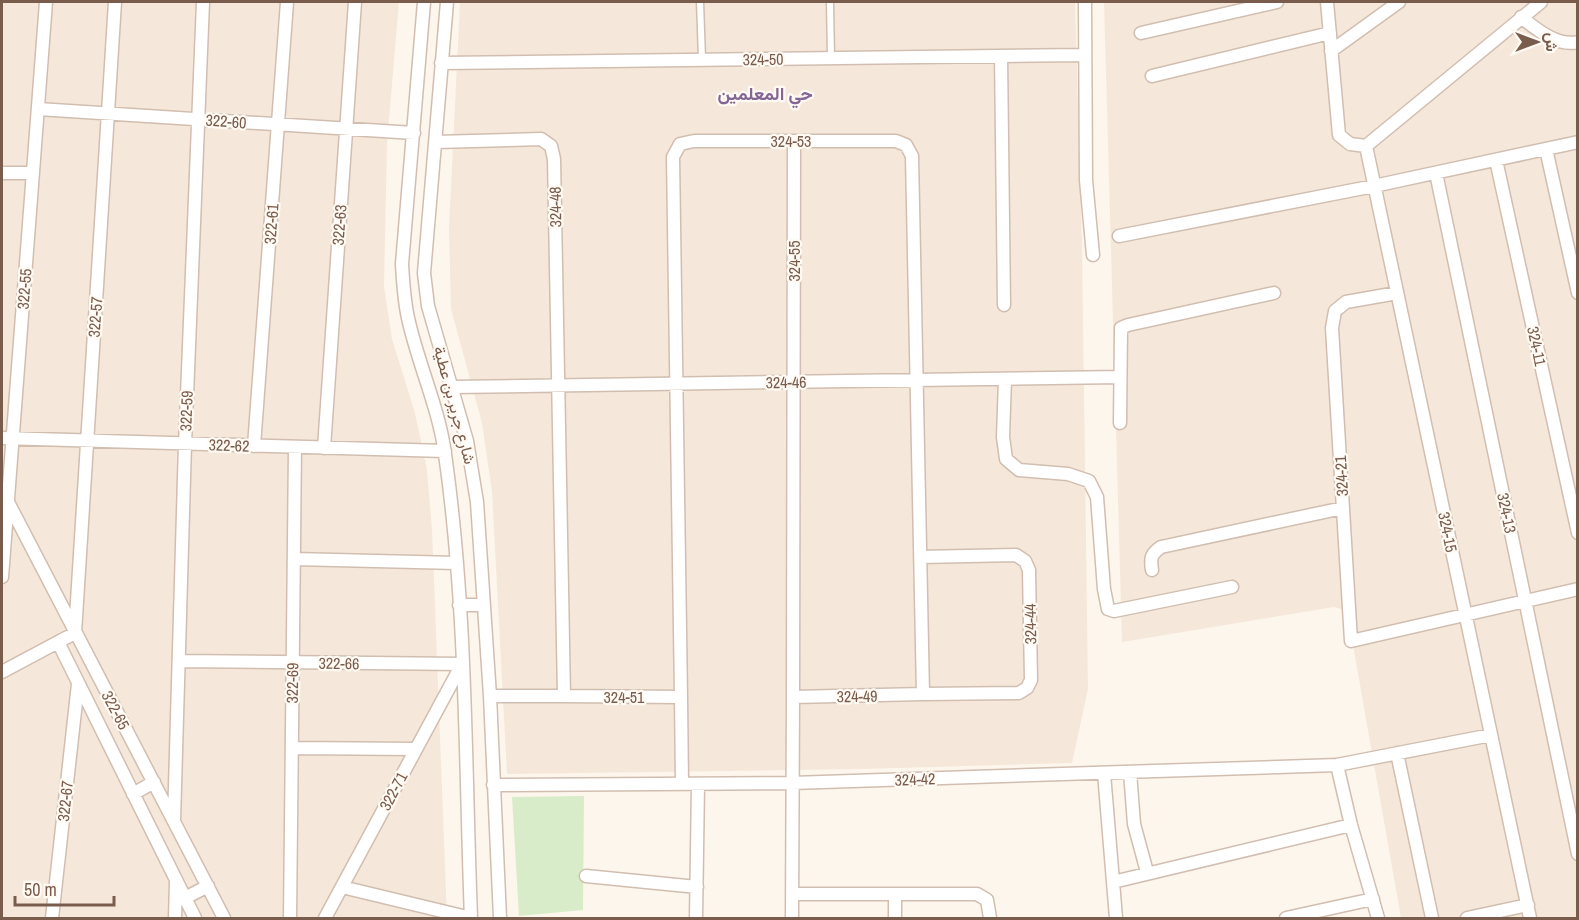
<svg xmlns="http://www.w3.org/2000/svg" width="1579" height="920" font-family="'Archivo Narrow',Vazirmatn,sans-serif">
<rect width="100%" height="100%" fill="#fdf6ec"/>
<path fill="#f5e8da" d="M2,2h397l-12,141 -3,143 8,53 23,74 12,57 5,59 15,389h-445z
M460,2h615l7,242 6,445 -16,74 -209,6 -356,5 -15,-282 -10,-69 -31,-114 -2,-81z
M1104,2h473v916h-176l-54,-307 -13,-4 -212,35z"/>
<path fill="#d8ecc9" d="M584,796l-1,114 -64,6 -7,-119z"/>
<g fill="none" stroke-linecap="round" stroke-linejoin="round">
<defs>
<path id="lane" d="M700,2l2,57
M830,2l1,56"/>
<path id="street" d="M424,2l-22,262c1,18 2,36 6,54 10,46 31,90 37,136 22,154 20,310 26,464
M447,2l-23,271 4,33 39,135 10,61 13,194 10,222
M1085,2l1,178 7,75
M1327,2l12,133 11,9 16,2
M1521,17c15,12 36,30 57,25
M1141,33l136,-31
M1331,51l68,-49
M1001,56l3,249
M441,63l643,-8
M1152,76l178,-43
M38,109l376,24
M436,142l105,-3 10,7 3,13 10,537 117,1 -8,-540 7,-13 14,-3h202l10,4 6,11 11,538 -130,3 1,-556
M1366,146l164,772
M1366,146l175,-144
M1546,149l32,144
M1496,160l82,373
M2,173h31
M1436,173l142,681
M1119,236l255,-50 204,-44
M1397,293l-51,9 -11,9 -3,17 19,313 227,-52
M1005,379l-2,58 3,22 13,11 49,4 21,7 8,16 7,92 4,20 6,2 118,-24
M452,387l668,-10
M1120,423l1,-95 7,-3 146,-32
M2,438l443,13
M254,446l33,-444
M324,448l31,-446
M8,502l216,416
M920,557l96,-2 9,6 4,9 2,110 -4,8 -8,5 -96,1
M294,559l163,4
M1152,570c-2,-12 -1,-16 9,-23l182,-39
M2,577l44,-575
M459,605h25
M58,642l137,276
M180,661l282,3 -137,254
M2,672l73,-39 40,-631
M490,696h74
M681,697l1,87
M292,748l124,1
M1397,753l35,165
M1337,765l14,60 27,93
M1130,772l4,52 13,48
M1104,773l12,145
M493,785l299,-2 545,-18 154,-30
M133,794l21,-12
M174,820l11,-376 18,-442
M586,876l111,11
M1113,882l238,-57
M342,887l129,31
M792,894h185l10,6 3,18
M185,898l23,-12
M52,918l26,-234
M175,918l1,-37
M290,918l5,-471
M696,918l2,-134
M792,918l1,-221
M895,918v-24
M1286,918l87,-19
M1467,918l61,-13"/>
</defs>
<use href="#lane" stroke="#d1beb0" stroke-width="9"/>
<use href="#street" stroke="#d1beb0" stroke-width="15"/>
<use href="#lane" stroke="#fff" stroke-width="6"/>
<use href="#street" stroke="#fff" stroke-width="12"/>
</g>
<g text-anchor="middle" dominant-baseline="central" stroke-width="4.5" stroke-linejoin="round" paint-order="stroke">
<g font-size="16" fill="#7a5c4d" stroke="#fffaf3">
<text transform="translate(763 59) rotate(-1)">324-50</text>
<text transform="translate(226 121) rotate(4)">322-60</text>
<text x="791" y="141">324-53</text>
<text transform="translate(555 207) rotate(-91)">324-48</text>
<text transform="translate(271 224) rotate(-86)">322-61</text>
<text transform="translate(339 225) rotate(-86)">322-63</text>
<text transform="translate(794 261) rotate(-90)">324-55</text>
<text transform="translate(24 289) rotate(-86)">322-55</text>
<text transform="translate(95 317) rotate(-86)">322-57</text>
<text transform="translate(1537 346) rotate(78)">324-11</text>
<text transform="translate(786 382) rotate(-1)">324-46</text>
<text transform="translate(455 405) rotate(75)">شارع جرير بن عطية</text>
<text transform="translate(186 411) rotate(-88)">322-59</text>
<text transform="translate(229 445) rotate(2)">322-62</text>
<text transform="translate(1341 476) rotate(-93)">324-21</text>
<text transform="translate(1507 513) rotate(78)">324-13</text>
<text transform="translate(1448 532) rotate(78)">324-15</text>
<text transform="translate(1030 624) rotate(-91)">324-44</text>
<text transform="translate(339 663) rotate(1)">322-66</text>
<text transform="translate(292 683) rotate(-89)">322-69</text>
<text transform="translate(857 696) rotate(-1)">324-49</text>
<text x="624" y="697">324-51</text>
<text transform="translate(116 710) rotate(62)">322-65</text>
<text transform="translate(915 779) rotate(-2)">324-42</text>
<text transform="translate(393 791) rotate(-62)">322-71</text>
<text transform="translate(65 801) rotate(-84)">322-67</text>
</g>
<g font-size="18" font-weight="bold" fill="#846695" stroke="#fffaf3">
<text x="765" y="93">حي المعلمين</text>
</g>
</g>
<rect width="1579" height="920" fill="none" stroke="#7a5c4d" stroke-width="6"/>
<g transform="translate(1537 42) rotate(90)" stroke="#fffaf3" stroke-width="4.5" paint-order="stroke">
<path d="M0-4.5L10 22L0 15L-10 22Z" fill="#7a5c4d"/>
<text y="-9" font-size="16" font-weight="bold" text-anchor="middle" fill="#7a5c4d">ش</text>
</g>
<path d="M15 896v9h99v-9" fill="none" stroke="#7a5c4d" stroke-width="3"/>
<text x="24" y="896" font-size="18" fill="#7a5c4d" stroke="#fffaf3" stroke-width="4.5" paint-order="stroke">50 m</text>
</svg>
